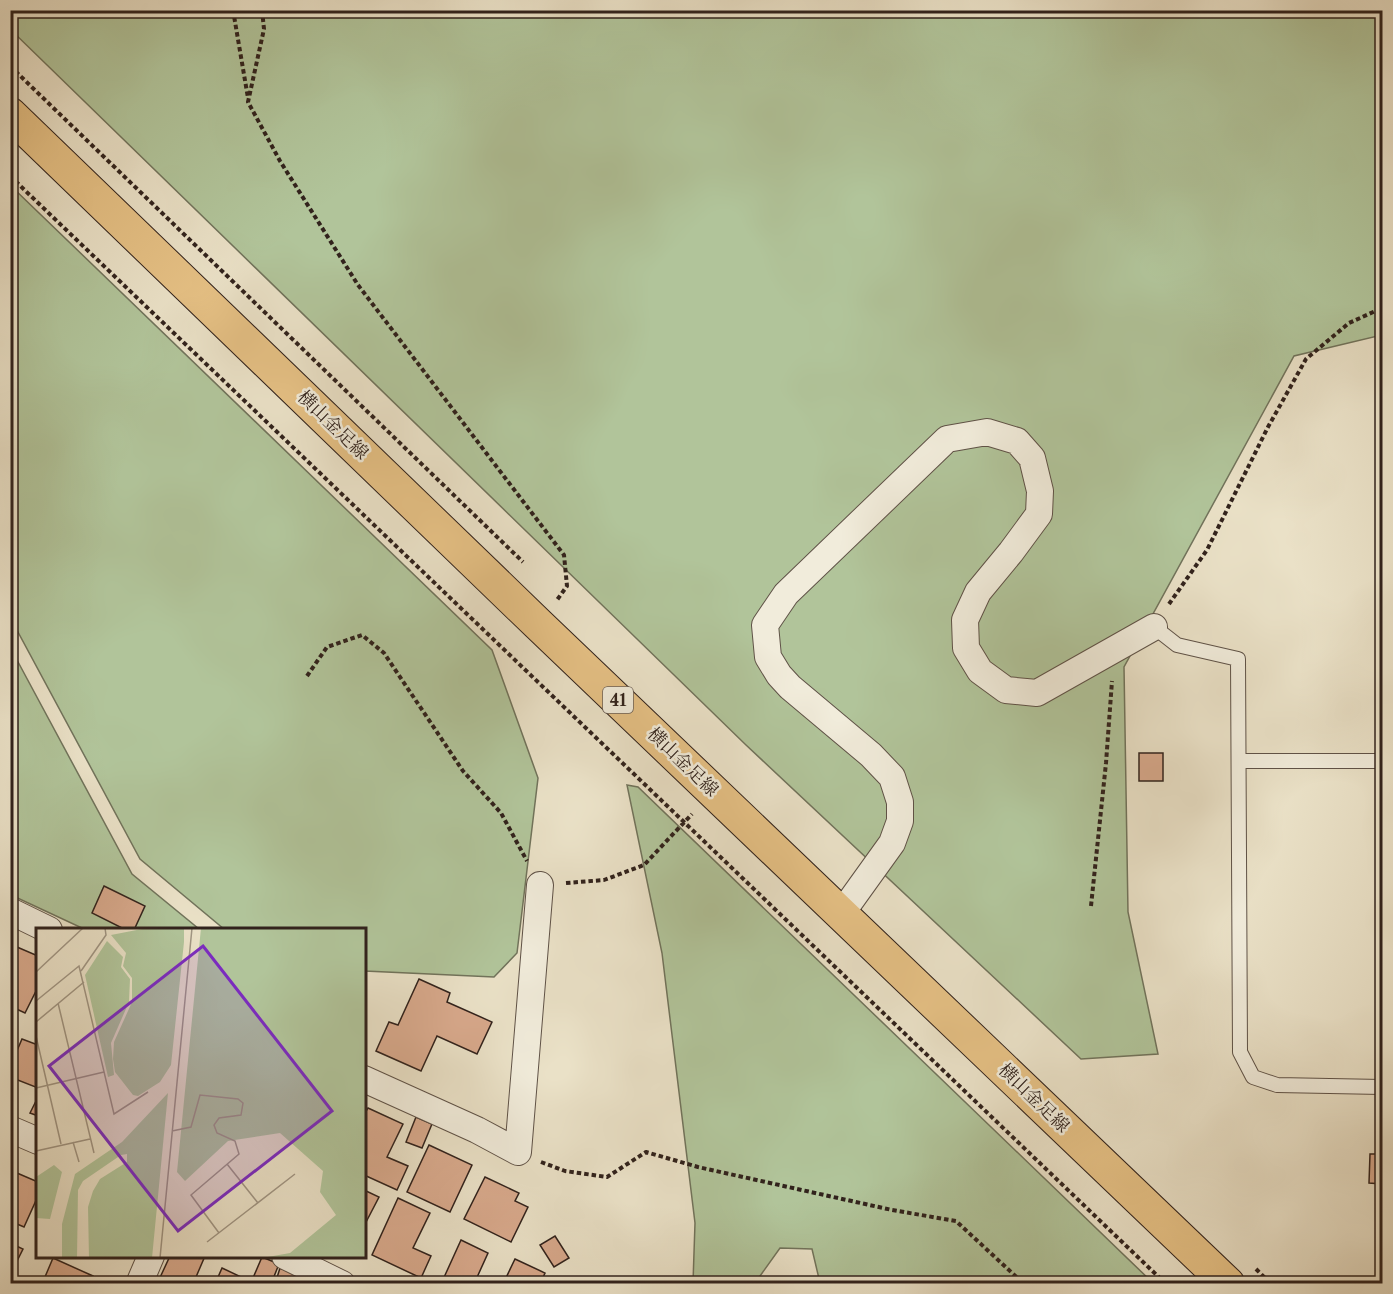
<svg xmlns="http://www.w3.org/2000/svg" width="1393" height="1294" font-family="'Libre Caslon Text','Noto Serif JP',serif">
<rect width="100%" height="100%" fill="#eae1c7"/>
<filter id="stains"><feTurbulence type="fractalNoise" baseFrequency=".00333" numOctaves="4"/><feColorMatrix values="0 0 0 0 .2 0 0 0 0 .09 0 0 0 0 .02 0 0 0 .5 -.17"/></filter>
<radialGradient id="worn" r=".72"><stop offset=".6" stop-color="#630" stop-opacity="0"/><stop offset="1" stop-color="#630" stop-opacity=".3"/></radialGradient>
<path fill="#b1c49a" stroke="#71735b" stroke-width="1.5" d="M10,11h1372v324l-88,21 -170,311 4,245 30,142 -77,5 -335,-314 -735,-715z
M11,186l481,464 46,128 -21,175 -23,24 -129,-6 -1,-41 -140,-1 -84,-70 -129,-240z
M10,647l122,227 67,55h-115l-73,-34z
M627,785l11,2 515,496h-333l-8,-34 -32,-1 -25,35h-62l2,-60 -33,-270z"/>
<path fill="#d8a98c" stroke="#31221c" stroke-width="1.5" d="M1139,753h24v28h-24z
M104,886l41,20 -11,24h-8l-34,-17z
M10,944l28,12v31l-13,26 -15,-7z
M419,979l31,14 -3,9 45,20 -15,32 -40,-18 -16,35 -45,-20 13,-29 9,3z
M22,1039l16,6v43l-28,-11v-10z
M38,1097v19l-8,-3z
M368,1108l35,16 -16,33 21,9 -11,24 -33,-15v-60z
M416,1117l16,7 -10,24 -16,-6z
M429,1145l43,20 -22,47 -43,-20z
M1370,1154h12v30l-13,-1z
M10,1170l28,12v14l-14,31 -14,-6z
M485,1177l34,16 -4,8 13,6 -17,35 -47,-23z
M364,1190l15,7 -15,29z
M398,1198l32,15 -17,35 18,8 -10,22 -49,-23z
M555,1236l14,22 -15,9 -14,-22z
M461,1240l27,13 -14,31h-33z
M10,1243l13,6 -13,26z
M170,1256h35l-12,28h-36z
M262,1257l17,7 -8,20h-7l-11,-6z
M53,1258l40,18 -3,8h-48z
M515,1259l30,14 -5,11h-37z
M222,1268l34,16h-41z
M280,1268l18,7 -3,9h-20z"/>
<g fill="none" stroke-linecap="round" stroke-linejoin="round">
<defs>
<path id="lane" d="M1154,627l23,18 61,14 2,393 13,25 24,8 105,2
M1239,761h143"/>
<path id="street" d="M10,911l39,19
M841,914l51,-71 8,-22v-19l-8,-25 -21,-22 -81,-68 -11,-12 -11,-18 -3,-32 21,-31 161,-155 40,-7 30,9 15,17 8,33 -1,23 -28,38 -33,40 -13,28 1,28 14,23 26,19 31,3 117,-66
M364,1079l113,51 41,22 22,-267
M10,1129l28,12
M285,1256l57,28
M139,1284l12,-28"/>
<path id="primary" d="M10,114l528,510 690,660"/>
</defs>
<use href="#lane" stroke="#5f5247" stroke-width="16"/>
<use href="#street" stroke="#5f5247" stroke-width="28"/>
<use href="#primary" stroke="#31221c" stroke-width="35"/>
<path stroke="#31221c" stroke-width="4" stroke-dasharray="4.5 3" stroke-linecap="butt" d="M233,10l15,88
M262,10l2,19 -16,73 32,59 78,124 206,270 3,31 -10,14
M10,66l513,496
M10,176l1156,1108
M1169,604l38,-54 61,-123 38,-68 43,-36 33,-15
M307,676l20,-29 35,-12 22,18 79,118 38,42 26,48
M566,883l38,-3 40,-15 48,-51
M1091,906l15,-143 6,-82
M541,1162l24,9 42,6 39,-25 52,15 194,43 64,11 68,63
M1256,1269l15,15"/>
<use href="#lane" stroke="#f1ecdb" stroke-width="14"/>
<use href="#street" stroke="#f1ecdb" stroke-width="26"/>
<use href="#primary" stroke="#e5c084" stroke-width="33"/>
</g>
<g text-anchor="middle" dominant-baseline="central" stroke-width="5" stroke-linejoin="round" paint-order="stroke">
<rect fill="#f1ecdb" stroke="#6b5f55" stroke-width="1.5" x="603" y="687" width="30" height="26" rx="4.5"/>
<g font-size="16" font-weight="bold" fill="#31221c">
<text x="618" y="700">41</text>
</g>
<g font-size="18" fill="#31221c" stroke="#f1ecdb">
<text transform="translate(333 425) rotate(44)">横山金足線</text>
<text transform="translate(683 762) rotate(44)">横山金足線</text>
<text transform="translate(1034 1098) rotate(44)">横山金足線</text>
</g>
</g>
<g transform="translate(36 928)">
<rect width="330" height="330" fill="#eae1c7"/>
<path d="M111,0h37v14l-13,123 -11,17 -22,14 -5,-1 -18,-23 -2,-13 1,-17 18,-40v-24l-9,-12 3,-13 -15,-18zM165,0h165v330h-104l28,-5 46,-38 -16,-23 3,-21 -43,-38 -52,8 -43,40 -8,-9zM71,13l16,16 -2,10 9,12 -1,23 -18,41 3,32 -6,2 -23,-102zM132,165l-16,165h-63l-1,-51 5,-16 7,-12 27,-17v-8l-6,1 -38,26 -5,9 -1,68h-15v-34l13,-50 47,-32zM18,237l8,7 -12,47 -14,-1v-41z" fill="#b1c49a"/>
<path fill="none" stroke="#a09583" stroke-width="1.5" d="M45,43l25,-36 -1,-7M0,44l47,-44M0,73l43,-35 35,148 34,-22M22,75l36,150M0,94l48,-40M0,108l25,108M0,160l68,-16M136,203l19,-4 9,-32 38,4 5,4 -2,12 -22,3 -5,7 3,8 18,8 4,13 -48,41 28,38M37,214l6,20M0,223l54,-12M191,236l31,39M171,314l88,-68M124,330l32,-330"/>
<path fill="#7b2cbf" fill-opacity="0.15" stroke="#7b2cbf" stroke-width="3" d="M167,18l129,165 -154,120 -129,-165z"/>
<rect width="330" height="330" fill="none" stroke="#31221c" stroke-width="3"/>
</g>
<rect width="1393" height="1294" fill="none" stroke="#eae1c7" stroke-width="36"/>
<rect x="12" y="12" width="1369" height="1270" fill="none" stroke="#31221c" stroke-width="3"/>
<rect x="18" y="18" width="1357" height="1258" fill="none" stroke="#31221c" stroke-width="1.5"/>
<rect width="100%" height="100%" filter="url(#stains)"/>
<rect width="100%" height="100%" fill="url(#worn)"/>
</svg>
